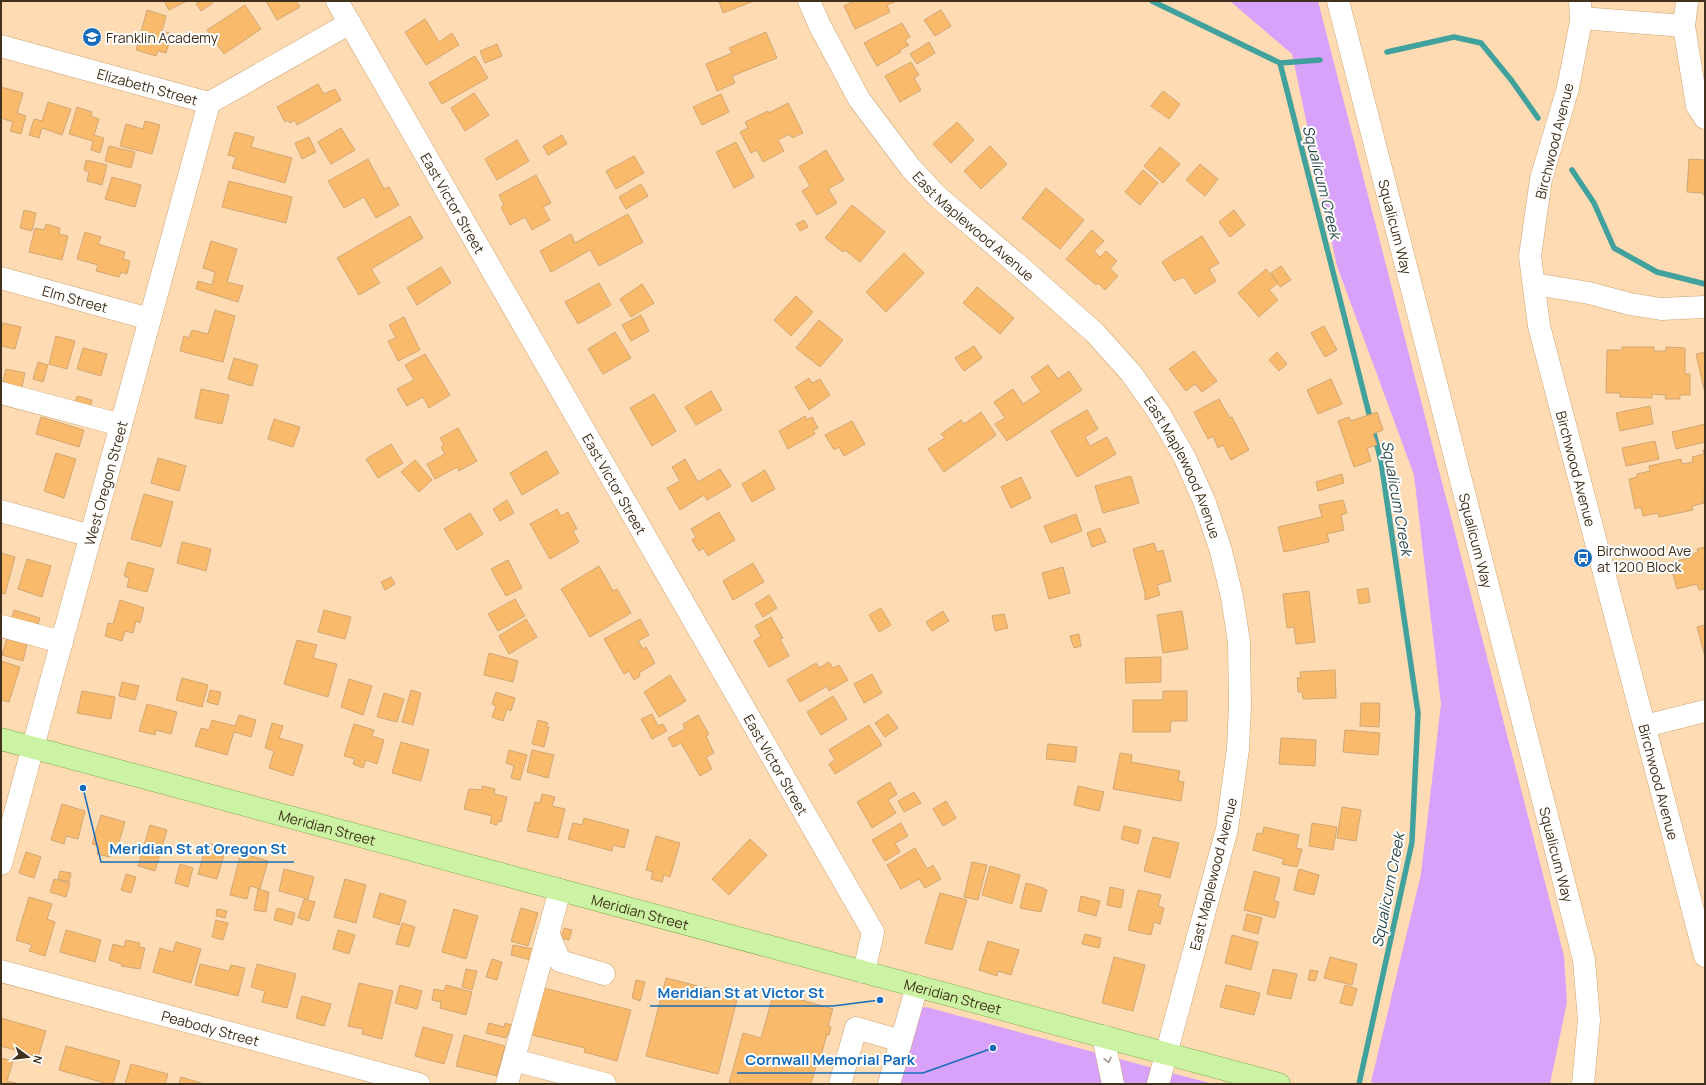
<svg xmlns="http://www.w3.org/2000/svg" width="1706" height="1085" font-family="Manrope,sans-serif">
<rect width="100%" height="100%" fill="#fedbb3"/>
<path fill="#d8a2fa" d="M1230,1h88l246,955 3,46 -17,82h-171l-8,-2 50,-208 20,-170 -27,-229 -77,-209 -45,-212z
M926,1007l287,77h-315l23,-76z"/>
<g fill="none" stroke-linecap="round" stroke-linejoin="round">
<path stroke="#40a19d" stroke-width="5.5" d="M1152,1l128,62 101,398 37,252 -6,129 -53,242
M1387,52l67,-15 27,6 31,38 26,37
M1280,63l40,-3
M1572,170l22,33 20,45 43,24 48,12"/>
</g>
<path fill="#f9ba6b" stroke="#d1a776" d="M164,1h23l-18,9z
M200,1h11l2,2 -12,8 -5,-7z
M266,1h30l4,6 -23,13z
M719,1h35l-31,12z
M854,1h43l-10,4 3,7 -35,17 -11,-23z
M245,5l16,24 -37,25 -17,-24z
M147,10l19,6 -4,15 10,3 -6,19 -8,-2 -2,5 -20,-6z
M941,10l10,16 -16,10 -11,-16z
M425,19l14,23 13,-9 7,12 -33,20 -21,-33z
M902,23l8,14 -5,3 4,5 -9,5 1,2 -24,14 -13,-23z
M766,32l11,26 -45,18 3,7 -18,8 -11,-27 26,-11 -3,-5z
M929,42l6,11 -18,11 -7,-10z
M497,44l5,12 -17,7 -5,-12z
M475,56l13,22 -46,26 -13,-21z
M911,62l8,13 -5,3 7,12 -21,12 -15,-26z
M318,84l6,10 11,-5 6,11 -44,25 -2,-5 -5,3 -2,-3 -3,2 -8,-15z
M1,87l22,6 -6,20 9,3 -5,18 -11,-3 3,-9 -12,-4z
M1163,91l17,13 -11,15 -18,-13z
M474,93l15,22 -24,16 -14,-23z
M721,94l8,18 -27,13 -9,-18z
M48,102l23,7 -9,26 -20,-7 -3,10 -10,-3 5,-16 8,2z
M788,103l15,30 -11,5 -2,-4 -12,6 6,11 -21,11 -6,-12 -6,3 -11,-21 8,-4 -3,-6 23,-11 1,2z
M77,107l15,5 -1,4 8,3 -5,16 10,3 -4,15 -9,-3 2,-9 -24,-7z
M145,121l15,4 -8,29 -32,-8 6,-22 17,5z
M957,122l17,18 -23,23 -18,-19z
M341,128l14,22 -24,14 -13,-22z
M235,132l19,5 -3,10 41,11 -7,25 -53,-15 4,-11 -8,-2z
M562,135l5,9 -19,11 -5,-9z
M309,137l7,15 -14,7 -7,-16z
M517,140l12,21 -32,19 -12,-21z
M736,142l18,35 -20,11 -18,-36z
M109,146l26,6 -4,16 -26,-7z
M990,146l17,18 -26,25 -17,-18z
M1160,147l20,17 -17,19 -19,-17z
M826,150l18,30 -16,9 9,14 -20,12 -15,-24 8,-5 -11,-19z
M634,156l10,17 -28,16 -10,-18z
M368,159l16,30 5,-2 10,18 -23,13 -12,-21 -20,11 -16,-27z
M1689,159l16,1v35h-2v-2l-16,-1z
M86,160l21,5 -5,20 -15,-4 2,-9 -5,-2z
M1200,164l18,15 -13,17 -19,-16z
M1143,170l15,13 -18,22 -15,-13z
M536,175l15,28 -8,4 7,13 -18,10 -7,-13 -15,8 -9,-18 3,-2 -5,-10z
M112,177l29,8 -6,22 -30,-8z
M229,181l63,16 -6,26 -64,-16z
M641,184l7,12 -22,13 -7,-12z
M1046,188l38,32 -24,29 -38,-31z
M852,205l33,27 -25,30 -15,-12 -2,2 -18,-14z
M24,210l12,3 -4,18 -12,-3z
M1234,210l11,15 -15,12 -11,-15z
M628,214l15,28 -44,24 -9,-16 -39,22 -11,-21 31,-17 4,9z
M410,216l13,22 -52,31 9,14 -21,12 -22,-37z
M804,220l4,7 -8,4 -4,-7z
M46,224l14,4 -1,6 9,2 -6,24 -33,-8 6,-24 9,2z
M1092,230l12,11 -10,10 6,6 6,-6 11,10 -7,8 8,7 -13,14 -7,-7 -2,2 -30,-26z
M85,232l16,5 -3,7 27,8 -2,7 7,2 -3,13 -6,-2 -2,5 -23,-6 2,-6 -21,-6z
M1202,236l17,27 -10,6 7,12 -21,13 -11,-17 -10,4 -12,-19z
M211,241l26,8 -10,33 16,4 -5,16 -42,-13 2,-8 14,4 3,-13 -12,-4z
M904,253l20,20 -38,39 -20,-20z
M1281,266l10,14 -11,7 -9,-14z
M441,267l10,16 -34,22 -10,-17z
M1266,269l12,14 -9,7 9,10 -19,17 -21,-24z
M599,283l12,22 -33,19 -13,-22z
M642,284l12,19 -23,14 -11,-18z
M977,287l37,31 -14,16 -37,-31z
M796,296l17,16 -22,24 -17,-16z
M215,310l20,6 -12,46 -43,-11 4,-15 5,2 3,-8 16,4z
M641,315l8,16 -18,10 -9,-16z
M404,317l16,33 -22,11 -10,-20 8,-3 -7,-13z
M819,320l24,20 -23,27 -24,-19z
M3,323l18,4 -6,22 -14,-3v-14z
M1324,326l13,24 -12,7 -14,-24z
M615,332l16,26 -28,16 -15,-25z
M56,336l19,5 -8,28 -18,-5z
M974,346l8,12 -18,13 -9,-13z
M1622,347h32v4h12v-4l19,1v26h5v21h-10v4h-15l1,-4 -14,-1v4l-32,-1v-4h-14l1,-43h15z
M83,348l24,6 -6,22 -24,-7z
M1194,351l23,30 -15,11 -7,-8 -9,7 -17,-22z
M1277,352l10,12 -8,7 -10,-11z
M1705,352v41l-9,-39z
M425,354l25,41 -21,13 -6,-11 -16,9 -10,-17 17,-9 -9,-15z
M234,358l24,7 -6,21 -24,-7z
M38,362l10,3 -5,17 -10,-3z
M1048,365l10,14 11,-8 13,19 -75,51 -12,-17 10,-6 -11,-16 19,-13 10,15 18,-12 -10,-15z
M6,369l19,4 -5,23 -19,-5z
M809,378l3,5 8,-4 10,16 -21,15 -14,-23z
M1331,379l11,25 -24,10 -11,-24z
M201,389l28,6 -7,29 -27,-6z
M711,391l11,19 -26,15 -11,-18z
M654,394l22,37 -24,15 -22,-38z
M77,396l15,4 -3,13 -16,-4z
M1219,399l11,19 2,-1 17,33 -18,10 -8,-15 -5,3 -5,-12 -5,3 -14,-27z
M1650,406l3,18 -33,7 -4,-18z
M1087,410l11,19 -13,8 5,9 17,-9 9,17 -39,23 -26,-46z
M981,412l15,23 -52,37 -16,-23 17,-11 -4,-4 20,-14 3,4z
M1377,412l6,18 -10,4 4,11 -10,3 4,13 -17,6 -16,-46 11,-4 2,4z
M805,416l2,4 5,-3 6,11 -5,2 2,4 -27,15 -9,-18z
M41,417l43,13 -5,17 -43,-13z
M274,419l26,8 -7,20 -25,-8z
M852,421l13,23 -21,12 -5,-9 -5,3 -9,-15z
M1705,424v18l-29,7 -4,-17z
M458,428l19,33 -18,10 -2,-4 -22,12 -8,-15 18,-10 -4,-7 3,-2 -4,-7z
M1655,441l4,18 -33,7 -4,-18z
M391,444l12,19 -25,15 -12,-19z
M1703,450h2l-1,53 -12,3 1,4 -34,7 -1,-4 -15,3 -2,-9 -6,2 -6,-30 8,-2v-3l13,-3 -1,-5 32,-7 1,5 11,-2 -1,-5 12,-3z
M546,451l13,22 -37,22 -12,-22z
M56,453l20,6 -12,39 -20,-7z
M158,458l28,8 -7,25 -28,-8z
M685,459l13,23 22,-13 11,17 -24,14 -3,-5 -24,15 -13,-22 13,-7 -8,-14z
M415,460l17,20 -13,12 -18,-20z
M765,470l10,19 -23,13 -10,-18z
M1342,474l2,9 -26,8 -2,-9z
M1131,476l8,27 -36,10 -8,-27z
M1021,477l10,21 -20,10 -10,-21z
M144,494l29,8 -12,45 -30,-8z
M507,500l7,13 -14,8 -7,-12z
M1343,500l4,13 -6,2 3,15 -17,4 2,8 -45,10 -6,-25 44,-10 -3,-12z
M557,509l4,7 7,-4 9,17 -4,2 6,11 -29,17 -20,-35z
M719,512l16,28 -27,16 -5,-8 -4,3 -7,-11 4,-3 -5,-8z
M470,513l13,21 -26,16 -13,-21z
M1076,514l6,17 -31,12 -7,-17z
M1100,528l6,14 -14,5 -5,-14z
M182,542l29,7 -5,22 -29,-8z
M1154,543l3,9 6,-2 8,31 -14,4 3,10 -15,5v-7l-12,-44z
M1705,547v42l-6,1 -2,-6 -20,5 -7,-26 22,-6 -1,-3 7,-2 -1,-3z
M1,553l14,4 -10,37 -4,-1z
M27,559l24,7 -9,31 -24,-8z
M508,560l14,28 -16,8 -15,-27z
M128,562l26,7 -7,23 -20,-5 2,-9 -5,-2z
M753,563l11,19 -31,18 -10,-19z
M599,566l14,25 4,-2 14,24 -41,24 -29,-48z
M1063,567l7,26 -21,6 -7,-26z
M391,577l4,7 -10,6 -4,-8z
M1368,588l2,14 -11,2 -2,-14z
M1309,591l6,51 -19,2 -2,-17 -7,1 -4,-34z
M769,595l8,13 -14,9 -8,-13z
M515,599l10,17 -27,15 -10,-17z
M120,600l24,8 -4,15 -4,-2 -3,12 -8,-2 -3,10 -17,-5 3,-13 5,1z
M881,608l10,17 -12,7 -10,-17z
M14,610l26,8 -4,13 -26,-8z
M324,610l27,7 -6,22 -27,-7z
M943,611l6,10 -17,10 -6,-9z
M1182,611l6,38 -25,4 -6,-38z
M1004,614l4,14 -13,3 -3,-15z
M771,617l12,21 -3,1 9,17 -20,11 -15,-26 7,-5 -6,-10z
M526,619l11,18 -28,17 -10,-18z
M640,619l9,16 -11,6 5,8 3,-2 9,16 -16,10 1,3 -6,4 -5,-9 -5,3 -20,-35z
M1705,625v32l-8,-30z
M1079,634l2,12 -7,2 -4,-12z
M8,635l20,5 -5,21 -21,-6z
M297,640l20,5 -4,13 24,6 -9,33 -44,-13z
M489,653l29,8 -5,21 -29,-7z
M1161,657v25l-35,1 -1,-25z
M1,661l19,6 -11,35 -8,-2z
M829,662l4,6 6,-3 9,15 -19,11 -2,-5 -27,16 -13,-22 29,-17 3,5z
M1335,670l1,28 -33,1 -1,-7h-4l-1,-14h4l-1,-6z
M872,674l10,19 -18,10 -10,-19z
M670,675l16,26 -27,16 -15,-25z
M182,678l26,7 -6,22 -26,-7z
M349,679l23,7 -9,29 -22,-8z
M122,682l17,4 -4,14 -16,-4z
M210,690l11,2 -3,13 -11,-3z
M411,690l10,3 -8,32 -11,-3z
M82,691l33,6 -4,22 -34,-6z
M1163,691h24v30h-16l-1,11h-37v-32h30z
M496,692l19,6 -4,13 -4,-2 -4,12 -11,-4 4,-11 -4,-2z
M384,693l20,6 -7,23 -20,-5z
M833,696l14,23 -26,16 -14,-23z
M1361,703h19l-1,24 -19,-1z
M147,704l30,8 -6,22 -15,-4 -1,5 -16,-4z
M652,714l6,12 5,-2 4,7 -15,8 -11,-20z
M888,714l10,14 -13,9 -10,-14z
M239,715l17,5 -5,17 -17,-5 -7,23 -32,-9 6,-18 8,2 3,-10 23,6z
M698,715l11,19 -3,2 8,17 -8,4 6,12 -12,7 -19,-33 -8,4 -5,-9 17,-9 -2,-5z
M538,720l10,3 -2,4h3l-5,20 -12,-3z
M272,723l11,3 -4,12 24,7 -10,31 -24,-8 5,-17 -9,-3z
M354,724l20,6 -2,6 12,4 -7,24 -11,-4 -3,8 -10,-4 2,-5 -11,-3z
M869,725l13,20 -47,29 -6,-10 6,-4 -6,-10z
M1345,730l35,3 -2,22 -35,-3z
M1281,738l35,2 -1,26 -36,-2z
M401,742l28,8 -8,31 -29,-8z
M1048,744l29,3 -2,15 -29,-3z
M509,750l18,5 -7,25 -9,-2 3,-12 -8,-3z
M532,750l22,5 -6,23 -21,-6z
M1120,753l12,2 -1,7 49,9 -2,10 6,1 -3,19 -68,-12z
M890,782l7,12 -9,6 8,13 -24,15 -15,-26z
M482,786l13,3 -1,5 13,3 -6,25 -3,-1 -1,4 -7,-2 2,-7 -28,-7 5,-20 13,1z
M1078,786l26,6 -5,19 -25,-6z
M914,792l7,11 -17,9 -6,-11z
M542,794l13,3 -3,9 13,3 -7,29 -31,-7 8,-29 5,1z
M946,801l10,17 -13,8 -10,-17z
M62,804l23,7 -7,28 -12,-3 -2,8 -13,-4z
M1342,807l19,3 -5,31 -19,-3z
M101,815l24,7 -9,30 -4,-2 -2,7 -13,-3 2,-8 -7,-2z
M584,818l45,12 -5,18 -11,-3 -1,6 -44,-12 5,-16 9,2z
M901,823l7,13 -13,7 5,9 -15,9 -13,-21z
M1312,823l25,4 -4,23 -24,-4z
M150,825l17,5 -12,41 -17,-5z
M1124,826l17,4 -3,14 -17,-5z
M1264,827l35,8 -3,13 6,1 -5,18 -15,-3 2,-5 -31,-9 4,-17 5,1z
M656,836l24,7 -10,34 -6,-2 -2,7 -11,-3 2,-7 -7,-2z
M1153,837l26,6 -9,35 -26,-7z
M750,839l17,16 -38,40 -17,-16z
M207,843l19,5 -9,31 -19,-5z
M915,848l12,21 6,-4 8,14 -16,9 -6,-9 -18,10 -14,-24z
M26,852l15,5 -7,21 -15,-5z
M241,853l27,8 -8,28 -10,-3 -3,13 -17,-4z
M972,862l15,3 -9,35 -14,-3z
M180,864l13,4 -5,19 -13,-4z
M990,866l30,9 -8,29 -30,-9z
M284,869l30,8 -6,22 -29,-8z
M1299,869l20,6 -5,20 -20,-5z
M60,871l11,2 -2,9 -11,-3z
M1254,871l26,7 -6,23 5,1 -4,16 -31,-8z
M126,874l10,3 -5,16 -10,-3z
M54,879l16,4 -4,14 -16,-5z
M345,879l21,6 -10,38 -22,-6z
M1026,883l18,5 -1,1 4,1 -6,22 -21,-4z
M1110,887l14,3 -3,18 -14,-3z
M258,889l11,3 -3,20 -12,-2z
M1138,890l23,5 -3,11 6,2 -4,16 -6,-2 -3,13 -23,-5z
M380,893l26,8 -7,24 -26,-8z
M940,893l27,7 -15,50 -27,-7z
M1081,896l19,5 -4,15 -18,-5z
M29,897l23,7 -5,15 8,3 -10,34 -16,-5 3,-6 -16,-5z
M304,899l11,3 -6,19 -11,-3z
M277,908l18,5 -3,12 -18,-5z
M521,908l17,5 -10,33 -17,-5z
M217,909l10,2 -2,7 -9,-2z
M454,909l24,7 -12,43 -24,-7z
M1247,914l15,4 -4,16 -15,-4z
M216,920l12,3 -5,17 -11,-3z
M402,923l13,4 -6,20 -13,-3z
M564,928l8,2 -3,10 -8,-2z
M66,930l35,10 -6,22 -35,-10z
M338,930l17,5 -6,19 -16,-5z
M1085,934l16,4 -2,10 -17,-4z
M1232,935l26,7 -7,28 -26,-7z
M126,940l14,3 -1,4 6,1 -5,21 -19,-3 1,-2 -13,-4 4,-16 11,3z
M988,941l31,9 -8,25 -13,-4 -1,5 -18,-6z
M176,942l25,7 -10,34 -38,-11 7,-24 13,4z
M513,945l20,4 -2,11 -20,-5z
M1114,957l31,8 -12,46 -31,-8z
M1330,957l27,7 -5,21 -28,-7z
M492,959l10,3 -5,18 -11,-3z
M200,964l29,7 2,-6 14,3 -7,28 -43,-11z
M257,964l39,10 -9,34 -25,-6 3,-11 -14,-4z
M466,969l11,2 -5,19 -10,-3z
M1273,969l24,5 -6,25 -24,-5z
M1310,970l8,1 -3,10 -7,-1z
M666,978l72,18 -20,78 -72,-18z
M636,980l9,2 -5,19 -8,-3z
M359,983l34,8 -11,48 -20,-5 1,-5 -15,-3z
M400,985l22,6 -5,18 -22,-6z
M446,985l26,7 -6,23 -26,-7 1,-6 -9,-2 2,-11 10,2z
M1226,985l34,8 -6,22 -34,-8z
M1345,985l12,4 -5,17 -12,-3z
M540,987l91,23 -14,51 -33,-9 1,-4 -57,-14z
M774,992l59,17 -5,17 3,1 -2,8 -2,-1 -6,22 -2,-1 -8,29 -82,-1 14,-50 18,5z
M302,996l29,8 -7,22 -28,-8z
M1,1018l45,13 -8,26 -37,-11z
M489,1023l15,4 1,-4 7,2 -6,13 -20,-5z
M423,1027l30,8 -9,29 -29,-8z
M464,1035l41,11 -8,30 -41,-10z
M66,1046l54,15 -7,23h-5l-49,-14z
M1,1058l12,3 -6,20 13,3h-19z
M131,1064l37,10 -3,10h-40z
M181,1077l23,7h-25z"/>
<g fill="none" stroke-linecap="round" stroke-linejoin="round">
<defs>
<g id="minor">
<path id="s1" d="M337,1l536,931 -9,40"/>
<path id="s2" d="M809,1l11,25 39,73 51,68 27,29 80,68 78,69 36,40 28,40 26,45 20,45 16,48 11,46 7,45 1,63 -2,44 -11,80 -69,255"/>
<path id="s3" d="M1338,1l246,959 5,60 -6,64"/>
<path id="s4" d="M1580,1l1,20 -13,67 -27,91 -11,77 9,70 166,630"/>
<path d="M1687,1l-3,25 13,80 8,12"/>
<path d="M1581,18l103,8"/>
<path id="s5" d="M1,46l208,57 141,-80"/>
<path id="s6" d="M1,278l149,41"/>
<path d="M1534,284l55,9 41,11 31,5 44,-2"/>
<path d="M1,393l120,32"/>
<path d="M1,511l90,25"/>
<path d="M1,626l61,16"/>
<path d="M1645,726l60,-15"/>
<path id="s7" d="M1,864l208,-761"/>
<path d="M548,933l12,28 44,13"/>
<path id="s8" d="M1,971l418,113"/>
<path d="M1103,1036l10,48"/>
<path d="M514,1060l91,24"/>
<path d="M507,1084l53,-194"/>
<path d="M840,1084l16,-56 45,13"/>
<path d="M889,1084l28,-98"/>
</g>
<g id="major">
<path id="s9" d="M1,739l1278,345"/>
</g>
</defs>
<use href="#minor" stroke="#cda472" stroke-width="23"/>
<use href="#major" stroke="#85aa4c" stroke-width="23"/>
<use href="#minor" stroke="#fff" stroke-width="22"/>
<use href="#major" stroke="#cbf3a3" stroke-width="22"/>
</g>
<defs><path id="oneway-chevron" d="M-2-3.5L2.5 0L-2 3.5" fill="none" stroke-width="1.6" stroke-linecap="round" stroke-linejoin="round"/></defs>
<use stroke="#a0988d" href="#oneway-chevron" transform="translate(1108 1060) rotate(77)"/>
<defs>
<symbol id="school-disc" viewBox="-11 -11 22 22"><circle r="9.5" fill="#166cba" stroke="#fff"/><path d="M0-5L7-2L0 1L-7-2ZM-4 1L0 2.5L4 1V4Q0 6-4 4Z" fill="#fff"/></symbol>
<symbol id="bus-disc" viewBox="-11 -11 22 22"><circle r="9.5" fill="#166cba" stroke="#fff"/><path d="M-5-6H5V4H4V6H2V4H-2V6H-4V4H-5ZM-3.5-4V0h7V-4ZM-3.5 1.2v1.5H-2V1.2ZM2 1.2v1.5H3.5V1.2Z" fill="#fff"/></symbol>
</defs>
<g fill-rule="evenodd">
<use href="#school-disc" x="81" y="26" width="22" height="22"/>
<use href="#bus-disc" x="1572" y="547" width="22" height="22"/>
</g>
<g text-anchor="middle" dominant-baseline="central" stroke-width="4" stroke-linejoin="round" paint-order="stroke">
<g font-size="14" fill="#41301b" stroke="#fff" text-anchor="start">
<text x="106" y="37">Franklin Academy</text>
<text x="1597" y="550">Birchwood Ave<tspan x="1597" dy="16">at 1200 Block</tspan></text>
</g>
<g font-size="14" fill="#41301b" stroke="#fff">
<text stroke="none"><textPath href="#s5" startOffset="152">Elizabeth Street</textPath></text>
<text transform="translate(1554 141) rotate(-76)">Birchwood Avenue</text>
<text stroke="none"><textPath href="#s1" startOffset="233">East Victor Street</textPath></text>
<text stroke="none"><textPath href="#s2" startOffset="282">East Maplewood Avenue</textPath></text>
<text stroke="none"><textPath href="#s3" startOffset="233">Squalicum Way</textPath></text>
<text stroke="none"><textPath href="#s6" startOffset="77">Elm Street</textPath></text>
<text stroke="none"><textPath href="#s2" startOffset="606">East Maplewood Avenue</textPath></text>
<text stroke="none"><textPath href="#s4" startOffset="479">Birchwood Avenue</textPath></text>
<text stroke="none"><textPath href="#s7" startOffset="395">West Oregon Street</textPath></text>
<text stroke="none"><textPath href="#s1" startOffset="557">East Victor Street</textPath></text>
<text stroke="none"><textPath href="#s3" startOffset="557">Squalicum Way</textPath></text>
<text stroke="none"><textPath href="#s1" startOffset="881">East Victor Street</textPath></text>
<text stroke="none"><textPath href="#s4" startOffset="803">Birchwood Avenue</textPath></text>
<text stroke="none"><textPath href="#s9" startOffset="338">Meridian Street</textPath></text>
<text stroke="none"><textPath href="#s3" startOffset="881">Squalicum Way</textPath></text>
<text transform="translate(1213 874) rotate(-76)">East Maplewood Avenue</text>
<text stroke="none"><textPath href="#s9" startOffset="662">Meridian Street</textPath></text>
<text stroke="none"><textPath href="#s9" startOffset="986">Meridian Street</textPath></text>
<text stroke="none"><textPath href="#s8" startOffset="217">Peabody Street</textPath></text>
</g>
<g font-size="15" font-style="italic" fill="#2a4847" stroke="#fff">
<text transform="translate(1322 182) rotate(76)">Squalicum Creek</text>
<text transform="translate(1397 498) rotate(80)">Squalicum Creek</text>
<text transform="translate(1388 890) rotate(-79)">Squalicum Creek</text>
</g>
</g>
<path fill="none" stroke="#166cba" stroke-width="1.5" d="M83 788L101 862H294M880 1000L833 1006H650M993 1048L923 1073H737"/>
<g fill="#166cba" stroke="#fff" stroke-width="1.5">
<circle cx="83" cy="788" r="4"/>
<circle cx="880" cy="1000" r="4"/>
<circle cx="993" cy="1048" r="4"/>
</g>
<g font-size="15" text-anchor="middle" font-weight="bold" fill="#166cba" stroke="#fff" stroke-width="4" stroke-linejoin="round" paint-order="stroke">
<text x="198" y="854">Meridian St at Oregon St</text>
<text x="741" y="998">Meridian St at Victor St</text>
<text x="830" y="1065">Cornwall Memorial Park</text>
</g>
<rect width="1706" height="1085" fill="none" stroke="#41301b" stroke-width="4"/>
<g transform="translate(28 1057) rotate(105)" stroke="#ffffff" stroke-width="3" paint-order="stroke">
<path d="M0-3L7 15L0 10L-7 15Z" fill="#41301b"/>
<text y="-6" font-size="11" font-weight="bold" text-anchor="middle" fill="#41301b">N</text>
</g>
</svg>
